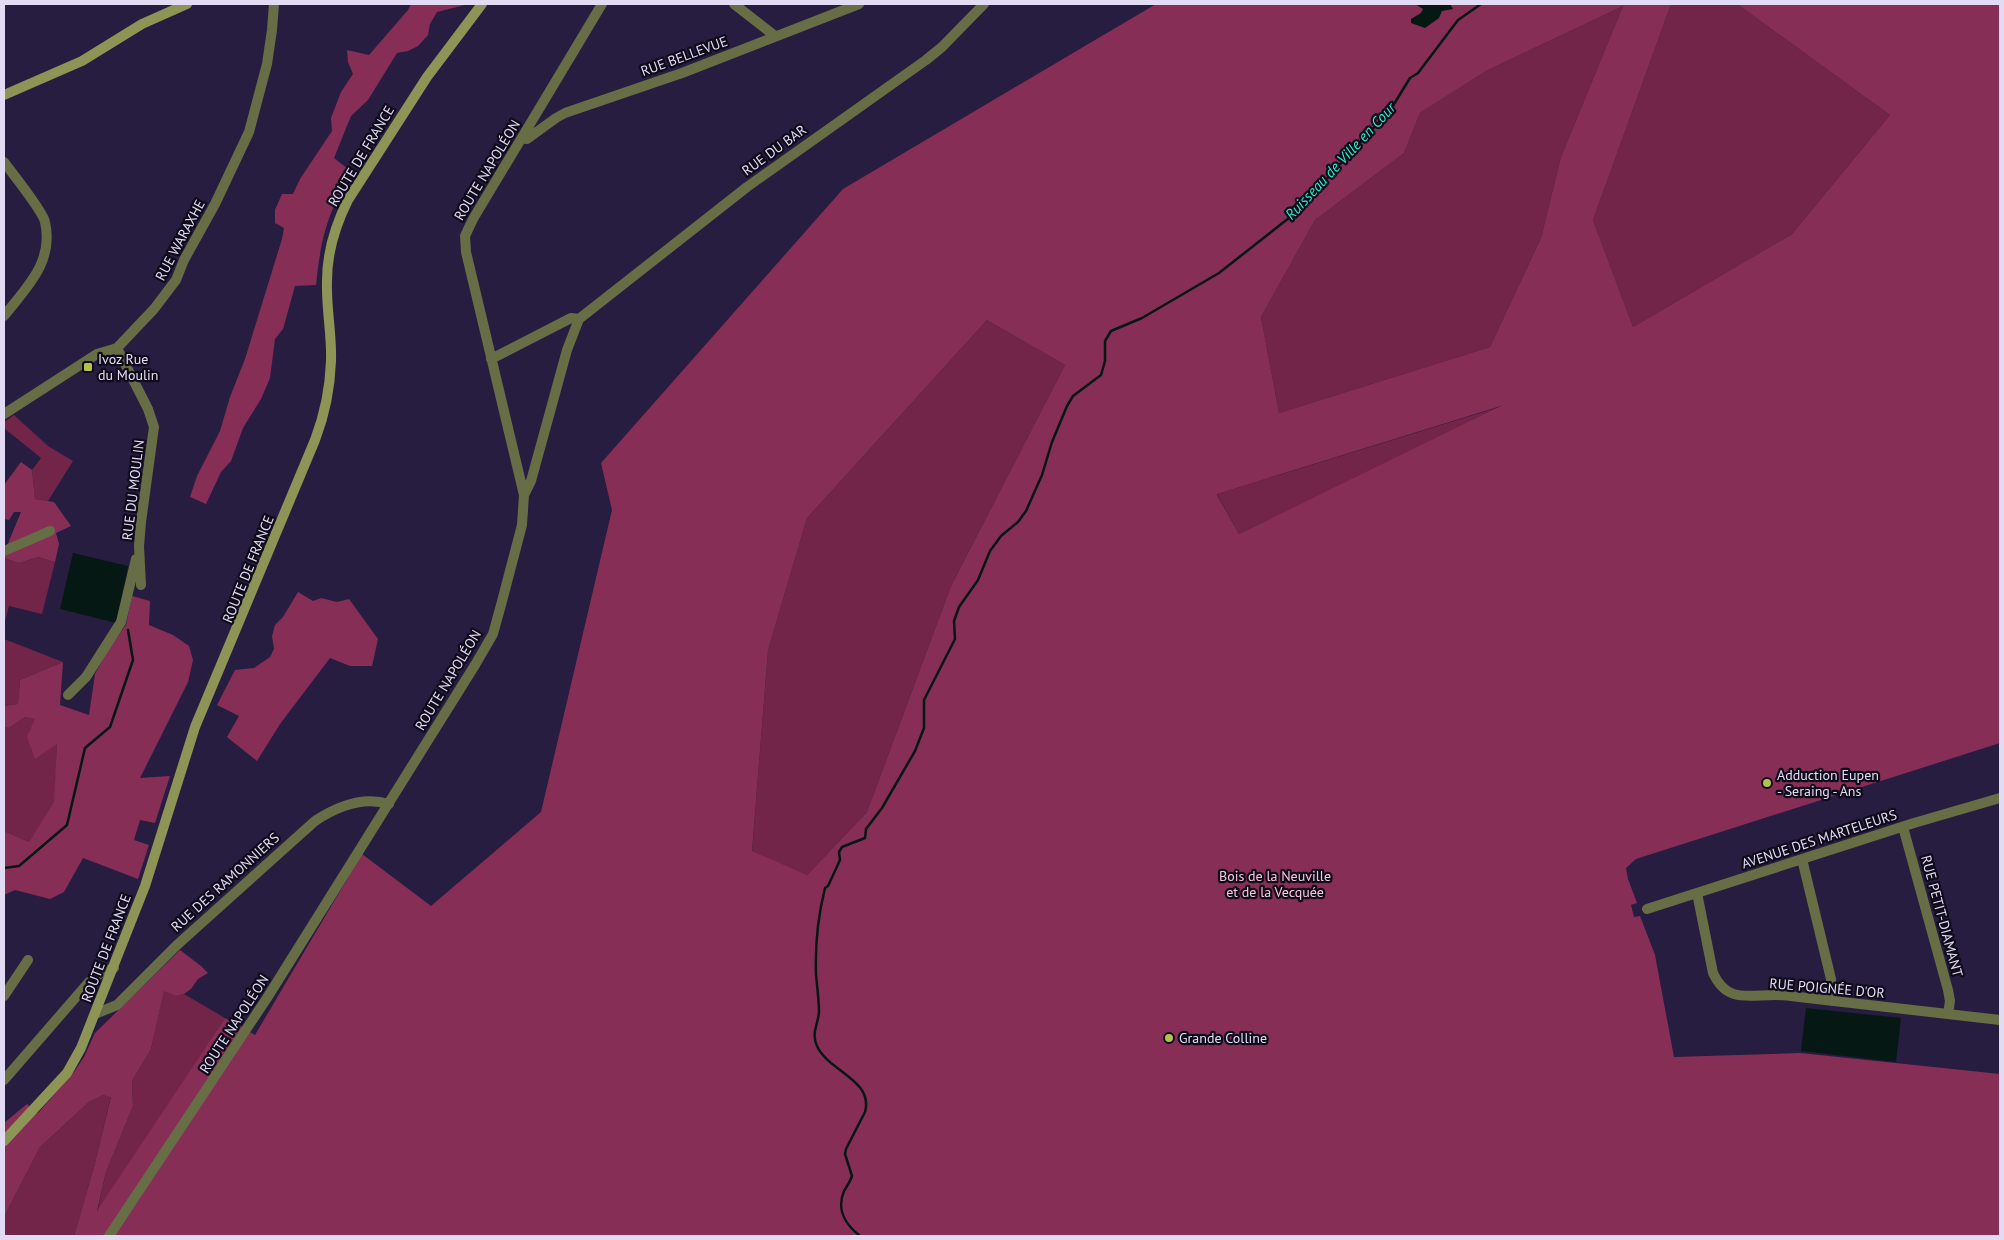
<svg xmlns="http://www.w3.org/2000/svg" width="2004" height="1240" font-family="'PT Sans',sans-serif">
<rect width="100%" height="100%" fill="#271d40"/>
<path fill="#732449" d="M1671,4h66l153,111 -98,119 -159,93 -40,-107z
M1623,6l-62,151 -20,81 -51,109 -211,66 -18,-96 54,-97 89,-67 16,-40 66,-42z
M987,320l78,45 -114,221 -84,226 -60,63 -55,-23 16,-202 39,-132z
M1506,405l-267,129 -22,-40z
M14,415l34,31 25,15 -25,40 -13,-2 -3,-29 9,-12 -37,-30v-6z
M38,557l17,5 -13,52 -33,-8 -5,19v-67l15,5z
M4,639l59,23 -43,18 -2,24 -14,2z
M25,717l10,2 22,24 -2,59 -26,40 -25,-11v-104l5,1z
M164,990l13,6 7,-2 41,24 -128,195 9,-41 27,-66 -1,-25 19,-32z
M103,1095l8,1 -17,71 -20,69h-70v-19l36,-70 49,-45z"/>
<path fill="#872e57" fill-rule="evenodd" d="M411,4h58l-32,8 -7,12 -2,11 -10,11 -10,5 -11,2 -29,47 -17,16 -17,42 18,14c-25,42 -31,65 -36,113l-21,1 -12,43 -8,10 -5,39 -9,21 -18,29 -12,33 -10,11 -15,32 -16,-7 7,-21 23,-45 10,-34 15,-38 37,-120 2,-11 -9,-5v-13l7,-16h11l7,-15 32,-48 -1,-13 10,-26 12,-18 -5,-12 -1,-12 22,5 39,-45z
M1156,4h515l-78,216 40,107 159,-93 98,-119 -153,-111h263v739l-364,116 -10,9 2,11 9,24 -6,2 3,12 6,-1 15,39 19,102 126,-4 200,21v162h-1926l20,-69 17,-70 -8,-2 -14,7 -49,45 -36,70v-94l23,-19 11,9 36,-41 10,-15 11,-24 85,-83 21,16 7,7 -10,6 -7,10 -7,5 -7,2 -13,-5 -13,58 -19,32 1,25 -27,66 -9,39 128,-193 30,17 107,-181 69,52 110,-94 71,-302 -11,-47 242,-274zM1623,6l-62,151 -20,81 -51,109 -211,66 -18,-96 54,-97 89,-67 16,-40 66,-42zM987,320l78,45 -114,221 -84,226 -60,63 -55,-24 16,-201 39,-132zM1501,406l-262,128 -22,-39v-1z
M21,462l11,8 3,29 19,3 17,24 -15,7 3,11 -4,18 -17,-5 -19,6 -15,-5v-5l17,-41h-7l-5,8 -5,-1v-34z
M298,592l15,9 8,-3 16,4 12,-3 29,40 -6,27h-22l-20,-8 -50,66 -23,37 -30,-24 12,-21 -22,-11 18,-35 19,-2 16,-11 4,-8 -2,-13 3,-11 8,-8z
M132,596l18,5 -1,24 24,10 16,11 4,14 -5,22 -48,96 30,-2 -15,47 -15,-3 -6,20 15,5 -11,34 -55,-21 -19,34 -14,7 -35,-9 -11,5v-64l25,11 25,-40 3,-58 -22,15 -8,-22 8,-18 -10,-2 -16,11 -5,-1v-21l14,-2 2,-24 43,-18 -3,43 29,10 6,-41 14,-26 17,-23z"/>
<path fill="#061813" d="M1415,4h35l3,5 -11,2 -3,7 -14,10 -14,-5v-4l10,-6 2,-4z
M73,553l55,13 -12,57 -56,-14z
M1806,1008l95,10 -5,44 -95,-11z"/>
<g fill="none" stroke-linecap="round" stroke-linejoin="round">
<path stroke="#061813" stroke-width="2.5" d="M4,868l15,-2 48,-41 18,-77 25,-21 23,-67 -5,-30
M860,1236c-15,-12 -24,-26 -16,-45 3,-5 6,-9 8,-15l-7,-22 1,-5 19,-37c9,-32 -37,-41 -48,-66 -6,-13 1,-21 2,-34 0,-12 -2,-25 -3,-38 -1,-29 2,-58 9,-86l3,-2 12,-26 -1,-8 3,-5 23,-9 1,-9 16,-21 33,-57 9,-23v-28l31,-61 -1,-18 5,-14 19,-27 12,-29 11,-15 17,-14 8,-11 16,-36 10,-33 15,-36 6,-10 28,-21 4,-14v-20l6,-10 31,-13 77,-45 75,-59 97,-105 19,-31 8,-5 40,-53 23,-16"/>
<path stroke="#676d45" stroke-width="10" d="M734,4l41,32
M522,138l5,1 29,-21 9,-5 117,-40 177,-69
M4,162c8,11 39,49 41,60 9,40 -18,65 -41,94
M579,319l168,-132 179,-127 16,-13 42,-43
M117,348l31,61 6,18 -13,95 -2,24 2,39
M491,359l80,-41 8,1 -12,31 -36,131 -7,14
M4,414l93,-60 20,-6 37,-39 22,-29 8,-20 31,-56 34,-72 18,-68 5,-34 2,-26
M4,551l46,-20
M68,695l18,-18 35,-55 15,-63
M1903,827l45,163 2,11 -2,13
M1802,859l29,120 1,22
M1697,893l16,80c14,30 34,22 62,22 8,0 16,1 24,2l201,23
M1647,909l267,-86 86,-25
M4,996l24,-36
M95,1014l22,-9 60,-60 138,-124c21,-14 48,-25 74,-17
M4,1080l85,-98 12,-9 13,-5
M109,1236l158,-238 208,-333 18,-31 8,-29 21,-80 2,-30 -58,-243 -1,-16 8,-17 129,-215"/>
<path stroke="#8c9555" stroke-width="10" d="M4,95l78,-34 60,-37 45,-20
M4,1141l63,-68 14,-25 64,-162 50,-159 120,-287c10,-26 15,-51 16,-79 1,-27 -5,-53 -4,-80 0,-29 8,-55 21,-81l79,-123 55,-73"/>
</g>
<g fill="#b4c24a" stroke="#0f0b1a" stroke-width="2">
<rect x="83" y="362" width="10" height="10" rx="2.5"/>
<circle cx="1767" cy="783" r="5"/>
<circle cx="1169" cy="1038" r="5"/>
</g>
<g text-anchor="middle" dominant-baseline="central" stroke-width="4.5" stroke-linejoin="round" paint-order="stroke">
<g font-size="14" fill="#e1dcf4" stroke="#0f0b1a">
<text transform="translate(684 56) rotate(-20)">RUE BELLEVUE</text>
<text transform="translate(774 150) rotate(-36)">RUE DU BAR</text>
<text transform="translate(361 156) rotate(-59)">ROUTE DE FRANCE</text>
<text transform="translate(487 170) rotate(-59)">ROUTE NAPOLÉON</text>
<text transform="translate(180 240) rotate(-62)">RUE WARAXHE</text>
<text transform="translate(133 490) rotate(-83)">RUE DU MOULIN</text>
<text transform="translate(248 569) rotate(-68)">ROUTE DE FRANCE</text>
<text transform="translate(448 680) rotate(-59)">ROUTE NAPOLÉON</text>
<text transform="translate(1819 839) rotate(-18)">AVENUE DES MARTELEURS</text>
<text transform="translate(225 882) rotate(-42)">RUE DES RAMONNIERS</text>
<text transform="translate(1942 916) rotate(75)">RUE PETIT-DIAMANT</text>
<text transform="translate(106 948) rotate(-69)">ROUTE DE FRANCE</text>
<text transform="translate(1827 988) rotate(5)">RUE POIGNÉE D'OR</text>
<text transform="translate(234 1024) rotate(-57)">ROUTE NAPOLÉON</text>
</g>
<g font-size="14" fill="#e1dcf4" stroke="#0f0b1a" text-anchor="start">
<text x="98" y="359">Ivoz Rue<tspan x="98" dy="16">du Moulin</tspan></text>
<text x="1777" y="775">Adduction Eupen<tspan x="1777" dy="16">- Seraing - Ans</tspan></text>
<text x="1179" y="1038">Grande Colline</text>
</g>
<g font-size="14" fill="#fac6d8" stroke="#0f0b1a">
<text x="1275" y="876">Bois de la Neuville<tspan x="1275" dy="16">et de la Vecquée</tspan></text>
</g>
<g font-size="15" font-style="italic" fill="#21f4ce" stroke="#0f0b1a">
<text transform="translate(1340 161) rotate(-47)">Ruisseau de Ville en Cour</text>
</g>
</g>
<rect width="2004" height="1240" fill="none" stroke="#e1dcf4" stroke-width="10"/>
</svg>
